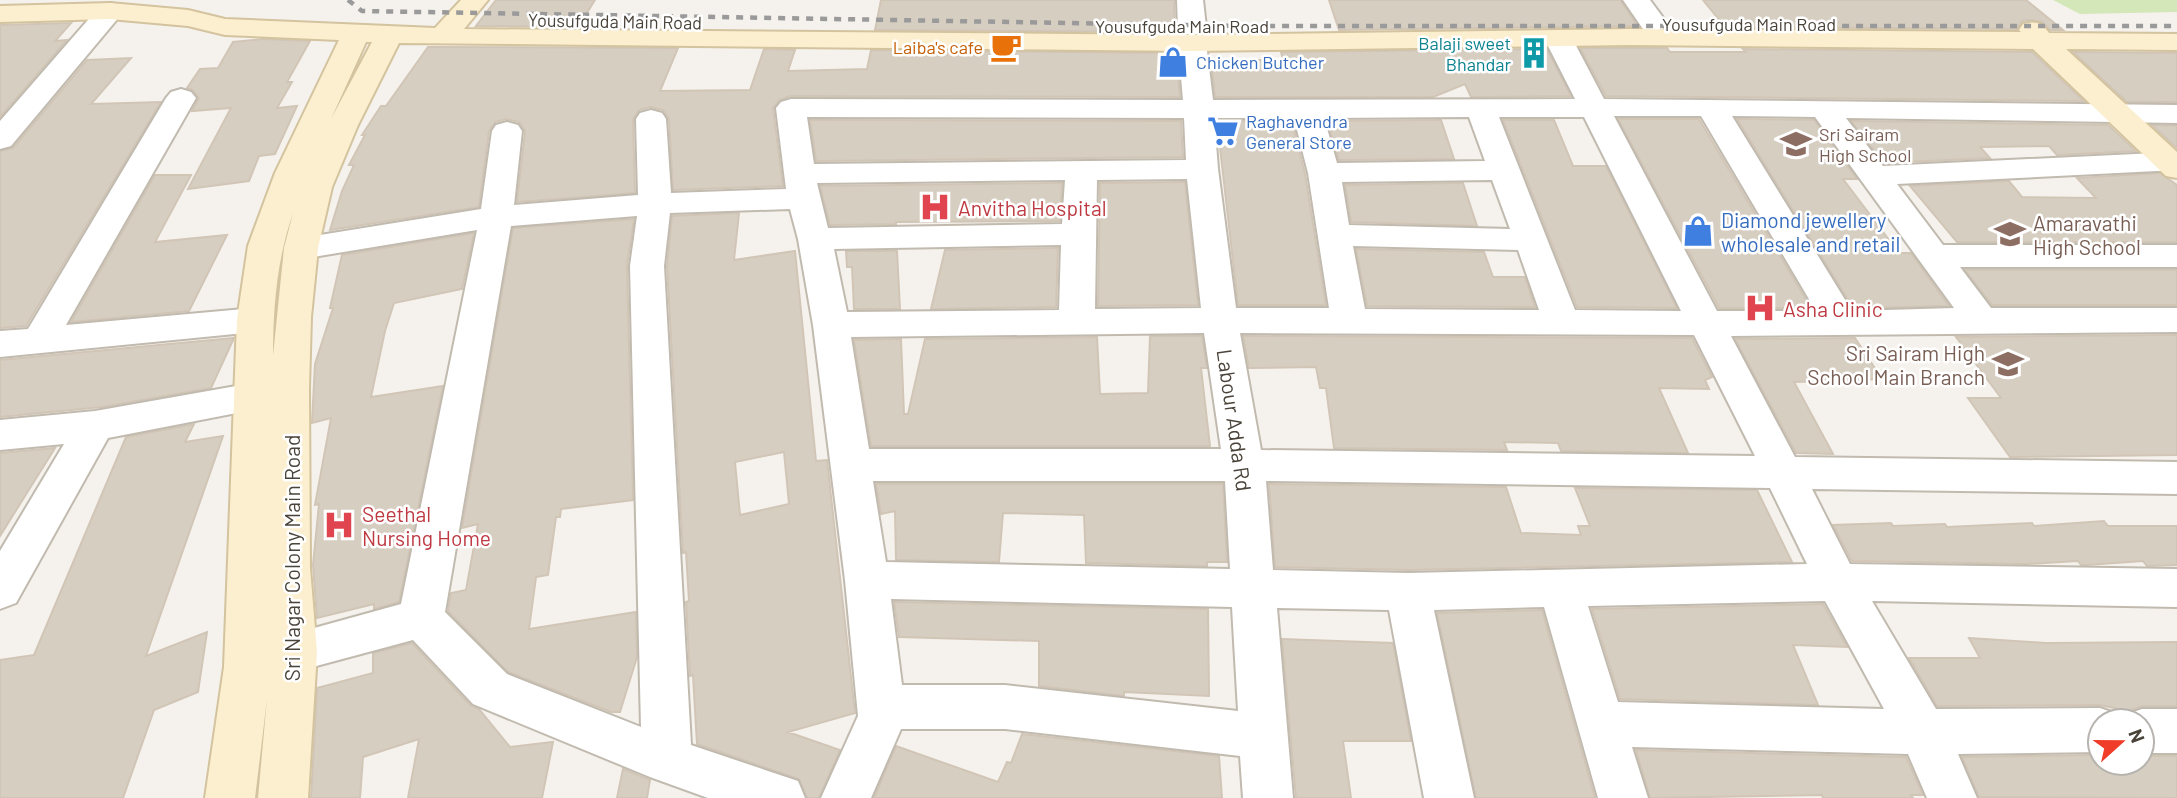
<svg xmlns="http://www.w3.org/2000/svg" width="2177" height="798" font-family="Barlow,sans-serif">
<rect width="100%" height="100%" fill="#f5f2ed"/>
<path fill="#d4e7b8" d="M2053,0h124v12l-97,2z"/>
<path fill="#d7cec2" stroke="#d1c5b6" stroke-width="2" fill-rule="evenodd" d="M496,0h99l-17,27 -102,-1z
M881,0h293l1,27 3,5 -303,-2z
M1329,0h291l18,26 -299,4z
M1703,0h323l37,30h-13l-8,-8 -11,-2 -9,1 -5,8 -292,-2z
M71,23l-16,18 12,-1 -67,77v-92z
M263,39l47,2 -23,41h5l-15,26 20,-2 -22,48 -16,2 -10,25 -61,8 43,-81 -39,3 7,-13 -6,-8 -6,-2 13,-19 18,-1 15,-26z
M428,47l250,1 -18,43 90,-1 14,-41 31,1 -7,21 79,-2 4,-19 305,3 4,44 -390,-1 -11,4 -6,8 10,78 -110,4 -4,-71 -6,-9 -13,-3 -11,3 -6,9 2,74 -118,9 8,-71 -6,-9 -13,-3 -11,3 -6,9 -10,76 -149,23 12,-39 12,-26h-5l16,-30h-3l19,-29h5z
M1580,48h87l3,4h76l-3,-3 289,3 52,49 -478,-5z
M1547,49l24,47 -100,1 -6,-13 -32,13h-218l-4,-37h72l-2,-8z
M2073,52l104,1v49h-50z
M131,58l-40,46 70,-2 -135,224 -26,2v-177l13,-3 74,-88z
M1618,119h81l112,189h-92z
M1737,119l77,1 43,59h-14l56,74h12l38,53 -96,2z
M810,120l371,1 2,36 -367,4z
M1441,120l13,39 -115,1 -12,-39z
M1503,120h51l19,46h33l71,142 -100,-1z
M1217,121h75l13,53 21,131h-88z
M1851,121l257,4 28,26 -79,4 -8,-9 -69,1 10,11 -106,5z
M2152,125l25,1v22z
M2160,173l17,12v57h-220l-47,-56 99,-5 13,16 74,1 -19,-20z
M155,175h36l-36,67 72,-7 -38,76 -118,11z
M1185,182l13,123 -100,1 2,-123z
M1062,183l-2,38 -164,1v2l-66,1 -10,-39z
M1463,183l14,43 -126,-4 -6,-37z
M739,213l-5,47 61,-9 21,210 11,-1 28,253 -67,19 52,18 -21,48h-12l-8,-19 -102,-35 -4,-69 -3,1 -4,-74 3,-1 -3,-49 -3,1 -16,-287 5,-50zM784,452l5,52 -49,11 -5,-53z
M634,219l-7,47 6,234 -72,9 -1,8h-4l-8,58 -12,2 -7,52 107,-17 1,45 -17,55h-9l-103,-40 -60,-61 3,-18 15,-3 12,-66 -16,4 51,-300z
M474,233l-12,56 -68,14 -9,28 -14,66 72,-11 -44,216 -25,7v-5l-57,14 -4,-53 6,-61 -4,1 16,-87 -19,5 3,-59 18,-56h-3l12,-53z
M1058,248l-2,59 -125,2 14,-59z
M1356,249l128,3 9,25h32l10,30 -168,-1z
M846,251h51l3,58h-46l-2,-42h-5z
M1965,270h212v35h-185z
M2177,335v120l-82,1 -85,1 -42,-59h33l-45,-61z
M1150,336h52l5,32h-6l9,78h-339l-17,-106 47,-1 3,75h4l17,-75 172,-2 3,57 48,-1z
M1243,336l449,2 20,39 -7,3 4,9 -50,-1 29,65 -127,-2 -3,-8 -54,-1 3,8 -173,-2 -8,-60h-6l-4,-21 -67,1z
M234,338l-23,50 -109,19 -102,10v-57z
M1855,338l27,41 -88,3 39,72 -37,-1 -61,-114z
M194,424l-9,18 38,-6 -77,220 61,-24 -9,60 -44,18 -31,88h-123v-138l34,-5 92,-218z
M55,448l-55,88v-83z
M876,484h347l4,78h-20v4l-121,-3 -2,-48 -81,-2 -4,49 -103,-2 -1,-49 -14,3z
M1269,484l237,3 15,46 60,2 -3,-9h12l-15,-38 182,2 35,72 -384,8 -133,-3z
M2104,521l4,5h69v39l-30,1 -4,-5 -57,4h-5l-3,-4 -52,3 -174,-3 -19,-36 58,-2 2,3 52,-2 2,3 85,-4 2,3z
M894,602l314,7 1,87 -85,-4v4l-85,-10v-45l-140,-4z
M1823,604l24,43 -54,-2 25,60 -198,-6 -28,-90z
M1542,610l53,188h-119l-39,-185z
M1969,638l77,5 131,-1v64h-35l-14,5 -28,-6 -163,1 -28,-48h71z
M1282,639l111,4 18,98h-68l8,57h-55z
M412,643l59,63 8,3 31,38 43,-5 -11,56h-134l11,-59 -56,18 -3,41h-49l6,-110 56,-15v-20z
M1022,734l197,22 3,42h-348l22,-52 102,36 9,-20 4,1z
M1636,750l270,7 17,38h-12l2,3h-90l-1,-3 -172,3z
M2090,755l5,8h47v-7h35v42l-198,-1 -17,-40z
M623,769l27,11 -3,18h-30z"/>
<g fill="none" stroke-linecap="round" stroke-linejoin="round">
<defs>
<path id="street" d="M1177,0h26l3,27 -4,6 -9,2 9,2 4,6 7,57 362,-1 -31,-61 4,-6 10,-2 10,2 4,6 32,61 573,6v18l-331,-5 37,48 294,-14v18l-280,14 46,61h234v22h-217l31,41h186v24l-446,4 64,121 382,5v32l-365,-5 38,75 327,5v38l-305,-6 64,108 164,-1 17,6 3,7h-20v31l-142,2 19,44h-50l-19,-44 -276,-7 16,51h-50l-54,-191 -110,3 40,188h-50l-35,-188 -112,-2 16,190h-50l-3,-42 -235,-27h-104l-30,69h-50l37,-82 -13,-136 -32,-255 -15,-86 -8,-30 -120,4 -6,53 27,479 107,36 7,17h-97l-58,-21 -177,-73 -60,-64 -119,32 -16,-6 -7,-14 7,-14 123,-34 76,-374 -176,29 -12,-3 -5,-8 5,-8 192,-31 11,-78 4,-6 11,-3 11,3 4,6 -8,74 124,-10 -2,-76 4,-6 11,-3 11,3 4,6 5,74 115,-4 -10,-81 5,-6 10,-3 392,1 -5,-57 4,-6 9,-2 -9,-2 -4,-6zM1614,116h87l115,195h-99zM1732,116l83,1 139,191 -102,3zM807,117l377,1 2,42 -372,4zM1469,117l16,44 -148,2 -13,-45zM1499,117h85l97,194 -106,-1zM1214,118h80l14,55 21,135h-93l-18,-139zM1187,179l14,129 -106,1 2,-129zM1065,180l-3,44 -234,4 -11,-45zM1492,180l18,49 -161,-4 -7,-43zM637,216l-7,50 11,461 -134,-53 -62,-62 66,-386zM1061,245l-2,65 -212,2 -13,-63zM1353,246l165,4 21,60 -174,-1zM1204,333l17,116h-352l-18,-112zM1240,333l454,2 61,121 -494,-6zM873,481h352l5,88 -344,-7zM1266,481l504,7 37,76 -399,9 -135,-3zM891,599l341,8 6,104 -233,-26h-103zM1825,601l59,108 -266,-7 -30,-96z
M1623,0h27l17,23 -4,6 -10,2 -10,-2z
M110,3l9,2 4,6 -4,6 -108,129 -11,3v-28l101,-116z
M181,89l10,3 5,6 -130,227 189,-17 13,3 5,9 -5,9 -13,3 -255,25v-26l28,-2 138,-231 5,-6z
M253,383l14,4 5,10 -5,10 -159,31 -92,165 -16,6v-58l64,-107 -64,6v-30l95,-9z
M2142,709h35v44h-35v-32h-20l3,-6z"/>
<path id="secondary" d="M461,0h27l-24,29 728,6 439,-6 390,3 -2,-2 4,-6c13,-3 18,-2 26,9l128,1v16l-111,-1 111,103v26l-11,-2 -133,-127 -402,-4 -439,6 -793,-8 -41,82 -26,62 -14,61 -7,69 -2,71 1,180 7,84 -9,146h-50l9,-99 -12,99h-50l19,-131 13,-347 11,-74 27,-73 64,-133 -114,-5 -37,-9 -78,-7 -110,3v-16l110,-3 78,7 37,9 210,9zM366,42h6l-41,77zM293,213l-9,35 -11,108c0,-49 4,-97 20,-143z"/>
</defs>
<use href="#street" stroke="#c1baaf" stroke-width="4"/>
<use href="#secondary" stroke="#d3c39e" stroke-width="4"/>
<use href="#street" fill="#fff" fill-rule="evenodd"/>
<use href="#secondary" fill="#fcefd0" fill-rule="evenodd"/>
<path stroke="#9a9a9a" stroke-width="4.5" stroke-dasharray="7 7" stroke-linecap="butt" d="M348,0l14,11 884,15h931"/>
</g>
<defs>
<symbol id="cafe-bare" viewBox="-9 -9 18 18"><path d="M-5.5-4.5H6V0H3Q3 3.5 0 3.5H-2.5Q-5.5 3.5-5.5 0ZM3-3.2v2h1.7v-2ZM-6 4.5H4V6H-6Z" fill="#e8710a" stroke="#fff" stroke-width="2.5" paint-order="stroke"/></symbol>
<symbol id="building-bare" viewBox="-9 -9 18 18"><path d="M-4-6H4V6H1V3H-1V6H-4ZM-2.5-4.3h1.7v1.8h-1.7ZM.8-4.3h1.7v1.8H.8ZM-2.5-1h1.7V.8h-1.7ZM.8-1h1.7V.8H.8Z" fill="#0f9aa8" stroke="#fff" stroke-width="2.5" paint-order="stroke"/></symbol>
<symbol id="shop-bare" viewBox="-9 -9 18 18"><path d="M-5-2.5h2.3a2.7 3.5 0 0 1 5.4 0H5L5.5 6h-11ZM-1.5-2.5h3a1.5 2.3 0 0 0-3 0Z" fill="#3f7fe0" stroke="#fff" stroke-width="2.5" paint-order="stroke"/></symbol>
<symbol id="supermarket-bare" viewBox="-9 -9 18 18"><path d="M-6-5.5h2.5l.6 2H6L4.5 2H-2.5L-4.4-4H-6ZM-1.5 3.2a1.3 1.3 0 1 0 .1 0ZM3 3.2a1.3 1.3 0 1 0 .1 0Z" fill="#3f7fe0" stroke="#fff" stroke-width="2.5" paint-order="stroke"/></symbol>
<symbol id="university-bare" viewBox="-9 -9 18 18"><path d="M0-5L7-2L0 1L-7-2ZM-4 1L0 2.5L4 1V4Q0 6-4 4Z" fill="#8d6e63" stroke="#fff" stroke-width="2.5" paint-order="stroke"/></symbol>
<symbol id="hospital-bare" viewBox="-9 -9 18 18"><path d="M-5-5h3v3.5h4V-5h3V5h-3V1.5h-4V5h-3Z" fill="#e0444e" stroke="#fff" stroke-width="2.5" paint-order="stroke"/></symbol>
</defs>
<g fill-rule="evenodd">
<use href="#cafe-bare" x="984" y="25" width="44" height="44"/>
<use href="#building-bare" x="1512" y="31" width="44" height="44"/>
<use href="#shop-bare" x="1151" y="40" width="44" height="44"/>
<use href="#supermarket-bare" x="1201" y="109" width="44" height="44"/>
<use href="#university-bare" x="1774" y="122" width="44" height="44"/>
<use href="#hospital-bare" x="913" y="185" width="44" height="44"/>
<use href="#shop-bare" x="1676" y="209" width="44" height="44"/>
<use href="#university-bare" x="1988" y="212" width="44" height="44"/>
<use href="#hospital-bare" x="1738" y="286" width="44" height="44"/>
<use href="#university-bare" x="1986" y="342" width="44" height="44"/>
<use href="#hospital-bare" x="317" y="503" width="44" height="44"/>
</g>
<g text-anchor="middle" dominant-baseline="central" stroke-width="5" stroke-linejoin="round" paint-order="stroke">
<g font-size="18" fill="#4a433a" stroke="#fff">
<text transform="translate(615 21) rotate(1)">Yousufguda Main Road</text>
<text x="1749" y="24">Yousufguda Main Road</text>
<text x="1182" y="26">Yousufguda Main Road</text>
</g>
<g font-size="18" fill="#0d838f" stroke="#fff" text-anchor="end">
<text x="1511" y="43">Balaji sweet<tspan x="1511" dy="21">Bhandar</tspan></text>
</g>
<g font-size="18" fill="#c56008" stroke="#fff" text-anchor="end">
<text x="983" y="47">Laiba's cafe</text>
</g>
<g font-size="18" fill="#366cbe" stroke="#fff" text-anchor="start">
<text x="1196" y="62">Chicken Butcher</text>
<text x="1246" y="121">Raghavendra<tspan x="1246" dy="21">General Store</tspan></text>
</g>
<g font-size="18" fill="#785e54" stroke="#fff" text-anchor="start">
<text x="1819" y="134">Sri Sairam<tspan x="1819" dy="21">High School</tspan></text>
</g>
<g font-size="21" fill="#be3a42" stroke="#fff" text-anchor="start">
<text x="958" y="207">Anvitha Hospital</text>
<text x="1783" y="308">Asha Clinic</text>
<text x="362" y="513">Seethal<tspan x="362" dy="24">Nursing Home</tspan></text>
</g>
<g font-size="21" fill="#366cbe" stroke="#fff" text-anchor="start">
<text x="1721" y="219">Diamond jewellery<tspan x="1721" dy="24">wholesale and retail</tspan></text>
</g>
<g font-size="21" fill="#785e54" stroke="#fff" text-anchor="start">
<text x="2033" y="222">Amaravathi<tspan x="2033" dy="24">High School</tspan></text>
<text x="1985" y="352" text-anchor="end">Sri Sairam High<tspan x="1985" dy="24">School Main Branch</tspan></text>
</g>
<g font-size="21" fill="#4a433a" stroke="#fff">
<text transform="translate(1235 420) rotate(82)">Labour Adda Rd</text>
<text transform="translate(291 558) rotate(-90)">Sri Nagar Colony Main Road</text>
</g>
</g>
<g transform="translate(2121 742) rotate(69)"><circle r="33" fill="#ffffff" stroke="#b7b4b0" stroke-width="2"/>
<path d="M0-5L12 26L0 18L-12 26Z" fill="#f03d29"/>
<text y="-10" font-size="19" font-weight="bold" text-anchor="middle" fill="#4a433a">N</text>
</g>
</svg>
